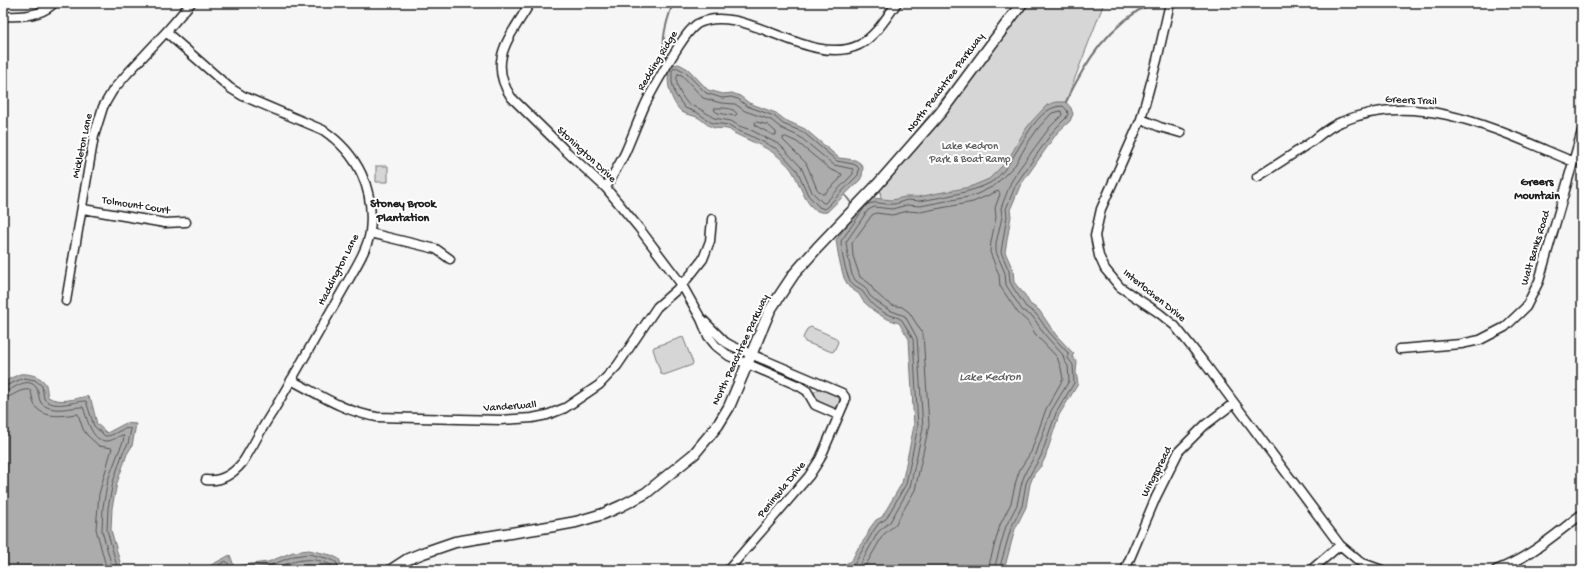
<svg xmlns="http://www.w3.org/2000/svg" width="1585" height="573" font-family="'Gochi Hand',sans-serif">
<rect width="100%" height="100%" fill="#f6f6f6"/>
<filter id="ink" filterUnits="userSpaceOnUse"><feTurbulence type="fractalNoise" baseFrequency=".025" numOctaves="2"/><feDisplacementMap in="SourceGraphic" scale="8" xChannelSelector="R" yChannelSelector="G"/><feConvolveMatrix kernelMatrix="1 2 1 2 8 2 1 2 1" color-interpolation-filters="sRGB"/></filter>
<g filter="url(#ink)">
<path fill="#d6d6d6" stroke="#797979" d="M1020,3h84l-43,111 -50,81 -129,15 -3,-33z
M376,166h12v16h-12z
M811,327l25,11 2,4 -4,9 -2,1 -27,-10 -2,-4 4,-9z
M683,337l10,26 -1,2 -28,10 -3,-1 -8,-25 1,-2z
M821,388l17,8 2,5c-3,12 -13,7 -22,4l-5,-9 2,-5z"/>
<path fill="#acacac" stroke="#727272" d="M679,64l9,5 20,21 15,4 9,-1 8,3 9,7 27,10 9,7 20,9 34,29 16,2 5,3 3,4 -1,9 -2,4 -33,32c-19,4 -26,-26 -33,-38 -3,-6 -7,-10 -12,-14 -13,-13 -31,-18 -48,-27 -2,-1 -4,-4 -7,-4 -4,-1 -9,0 -12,-1 -7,-1 -12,-8 -18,-11 -5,-2 -10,-2 -15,-5 -11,-9 -19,-35 -10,-47z
M1056,102h10l5,6 2,6 -3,7 -13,12 -37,53 -10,24 1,6 -6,36 8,18 1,12 3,4 8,9 5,9 9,6 17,25 16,17 2,2 -2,2 5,7 -1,9 2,12 -19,31 -14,43 -4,8 -7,8 -4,10 -4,23 -11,22 -11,41h-168l16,-10 6,-12 9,-12 3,-8 6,-8 6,-3 20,-34 12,-57 -5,-87 -10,-16 -14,-5 -11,-7 -11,-10 -4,-7 -10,-7 -5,-9 -5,-19 -3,-19 27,-38 10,-4 19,2 13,-3h13l52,-10 19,-8 19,-19 17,-30 7,-9 15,-16z
M20,374c8,-1 22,2 26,11 1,3 1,9 2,12 11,7 27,2 39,-1l4,4 6,24 10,9 19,-10 10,1 -4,22 -5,8 -10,29 -5,25 -1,22 11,39 3,1h-122v-186l6,-5z
M309,550l22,5 8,4 3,7 -1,4h-139l28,-15 4,11 34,-4 25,-10z"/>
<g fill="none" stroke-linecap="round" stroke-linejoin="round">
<path stroke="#565656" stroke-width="1" d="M678,68l7,4 21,21 16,5 9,-1 7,2 9,7 27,10 9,8 20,8 34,29 16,3 4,2 2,3 -1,6 -30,31 -4,3 -5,-2 -11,-12 -11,-25 -20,-21 -28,-14 -12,-5 -8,-5 -17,-2 -14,-10 -13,-5 -10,-14 -3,-12v-11l2,-3z
M678,74l4,1 21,23 18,5 14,1 10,7 26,9 10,8 19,9 34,28 19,4v5l-28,29h-2l-11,-11 -11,-25 -21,-22 -29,-15 -12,-4 -8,-5 -17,-3 -14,-9 -12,-5c-6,-7 -15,-21 -10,-30z
M715,108c8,0 18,-1 22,6l-2,2 -17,-3 -3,-2z
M757,122l11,3 8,7v3h-3l-17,-9 -1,-3z
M786,137l11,5 34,28 11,4 -3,6 -15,14h-2l-5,-5 -11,-26 -23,-23v-2z
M866,205c11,-5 15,0 27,-1 5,0 9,-3 14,-4 4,0 8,1 12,1 20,-3 54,-9 71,-18 27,-15 40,-78 73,-77l4,4 1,4 -2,4 -12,12 -38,54 -10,25 1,7 -6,36 8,19 1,11 4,7 12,18 10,7 13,18 19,21v5l5,7 1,18 -18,30 -15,43 -10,17 -5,10 -4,23 -11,22 -10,35v7
M3,387l21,-9 11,2 7,6 2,13c11,11 29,2 42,2l8,25 11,10c9,1 17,-10 26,-7l-3,15 -5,8 -10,30 -5,26 -1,22 11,40
M3,392c10,-1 23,-17 33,-5 3,4 2,11 5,16 12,11 28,4 42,4 4,10 8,35 24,34 5,0 10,-4 15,-6l2,1 -1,6 -4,9 -11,29 -5,27 -1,24 11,39
M3,398c11,-1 16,-10 27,-8 3,5 2,11 5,16 10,14 30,9 43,8l5,15 4,6 12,11 13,2 -13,46 -3,35 11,41
M210,570l16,-9 6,8 3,1 34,-4 25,-10 15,-2 21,5 6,3 2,4 -1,4
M272,570c19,-9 41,-16 60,-4v4
M287,570l21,-5 18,5
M844,570l11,-7 19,-33 5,-7 7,-4 20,-35 12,-58 -5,-87 -11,-19c-5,-4 -12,-4 -17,-7 -12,-6 -15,-11 -22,-21 -3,-3 -7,-4 -10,-7 -7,-7 -12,-34 -12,-44l24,-34
M854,570l6,-5 18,-33 12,-10 20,-35 13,-59 -6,-90 -12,-22 -16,-6 -9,-6 -10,-8 -5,-9 -9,-6 -4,-6 -4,-18 -2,-15 22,-32 6,-3 18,2 15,-4 13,1 53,-10 21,-10 21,-21 12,-21 12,-17 13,-14 9,-2 1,4 -12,12 -31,42 -8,13 -10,26 1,9 -6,26v9l9,21 1,12 16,25 11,7 12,18 18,20 1,5 4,6 1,15 -18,30 -15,43 -10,17 -4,11 -5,23 -11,21 -10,36 -1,8
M863,570l20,-35 12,-10 20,-35 14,-65 -6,-91 -14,-22 -7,-5 -10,-2 -9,-6 -8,-7 -6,-9 -9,-6 -7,-21 -1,-13 20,-28 4,-2 16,2 16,-4 12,1 53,-10 25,-11 2,3 -5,14 1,9 -5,25 -1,10 9,23 1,11 18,27 10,9 8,13 21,22 4,11 2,11 -17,30 -15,43 -11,17 -4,12 -5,22 -11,22 -10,36 -1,9"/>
<path stroke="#727272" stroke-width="2" d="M666,62c-6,-21 0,-39 7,-59
M1066,102c20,-42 43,-77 85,-99
M845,195l6,8"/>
<defs>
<path id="minor" d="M530,3c-18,32 -44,56 -19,94l56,55 39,36 33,40 43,57 19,34 7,17 8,10 13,10 70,30 8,5 8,14 23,10
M1170,3l-13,57 -16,59 -40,90 -6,27 4,20 6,13 15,18 39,26 16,13 31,39 134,180 20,17 22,8
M3,16c17,1 39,0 51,-13
M166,32l64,56 13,8 80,34c35,24 52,59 47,102 -2,18 -21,46 -30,63 -22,38 -43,76 -65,113 -8,12 -15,24 -22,37 -4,6 -7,13 -11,18 -10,12 -21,19 -36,17
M1141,119l19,8 21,6
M1257,177c18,-11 36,-23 54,-35 9,-7 19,-16 30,-20 79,-34 160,10 233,40
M606,188c6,-12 13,-23 19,-35 7,-16 13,-32 20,-48 8,-17 18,-33 28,-50 7,-10 13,-23 24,-31 45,-24 112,45 162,21 17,-9 27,-27 38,-42
M83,209l82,14 21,-1
M370,233l66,16 14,10
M66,301l28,-165 9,-29 10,-17 14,-16 39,-42 25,-29
M702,319l23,23 7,4 110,47 3,4v4l-25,58 -11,17 -81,94
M1400,349l61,-5 19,-4 25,-13 21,-20 13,-26 43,-150
M291,380c29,15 54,32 86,37l124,3 31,-2 15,-3 18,-7 34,-23 18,-19 40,-59 25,-22 10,-12 11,-14 7,-18 2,-22
M1125,570l31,-73 23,-46 26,-26 29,-22
M1311,570l29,-25
M1496,570c33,-12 58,-35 86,-56"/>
<path id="tertiary" d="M391,570l17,-11 15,-6 32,-11 99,-16 22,-4 27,-8 18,-8 25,-13 48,-39 24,-29 11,-18 41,-97 24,-36 23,-26 61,-64 63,-72 81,-109"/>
</defs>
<use href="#minor" stroke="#1c1c1c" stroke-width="11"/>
<use href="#tertiary" stroke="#1c1c1c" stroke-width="13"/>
<use href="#minor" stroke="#fff" stroke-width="8"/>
<use href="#tertiary" stroke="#fff" stroke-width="10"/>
</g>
</g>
<g text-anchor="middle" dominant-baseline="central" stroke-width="4" stroke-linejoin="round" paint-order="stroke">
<g font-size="11" fill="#1c1c1c" stroke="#fff">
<text transform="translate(658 61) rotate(-59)">Redding Ridge</text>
<text transform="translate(946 83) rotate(-53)">North Peachtree Parkway</text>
<text transform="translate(1411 101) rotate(3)">Greers Trail</text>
<text transform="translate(83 146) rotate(-78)">Mickleton Lane</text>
<text transform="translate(586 155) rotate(43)">Stonington Drive</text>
<text transform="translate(136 206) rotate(9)">Tolmount Court</text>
<text transform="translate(1536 248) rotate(-73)">Walt Banks Road</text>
<text transform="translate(339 270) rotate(-63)">Haddington Lane</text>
<text transform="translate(1154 296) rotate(39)">Interlochen Drive</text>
<text transform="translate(741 350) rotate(-65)">North Peachtree Parkway</text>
<text transform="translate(510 407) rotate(-4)">Vanderwall</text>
<text transform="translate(1157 472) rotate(-63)">Wingspread</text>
<text transform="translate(782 490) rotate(-51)">Peninsula Drive</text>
</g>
<g font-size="11" fill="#5d5d5d" stroke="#fff">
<text x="970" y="147">Lake Kedron<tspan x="970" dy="13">Park &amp; Boat Ramp</tspan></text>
</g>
<g font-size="12" font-weight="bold" fill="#1c1c1c" stroke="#fff">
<text x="1537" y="183">Greers<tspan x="1537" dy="14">Mountain</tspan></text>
<text x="403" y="205">Stoney Brook<tspan x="403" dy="14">Plantation</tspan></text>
</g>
<g font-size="12" font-style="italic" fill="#5d5d5d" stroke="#fff">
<text x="990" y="378">Lake Kedron</text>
</g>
</g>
<rect width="1585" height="573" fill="none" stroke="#fff" stroke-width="16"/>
<rect x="8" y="8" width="1569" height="557" fill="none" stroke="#1c1c1c" stroke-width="1.5" filter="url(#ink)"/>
</svg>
